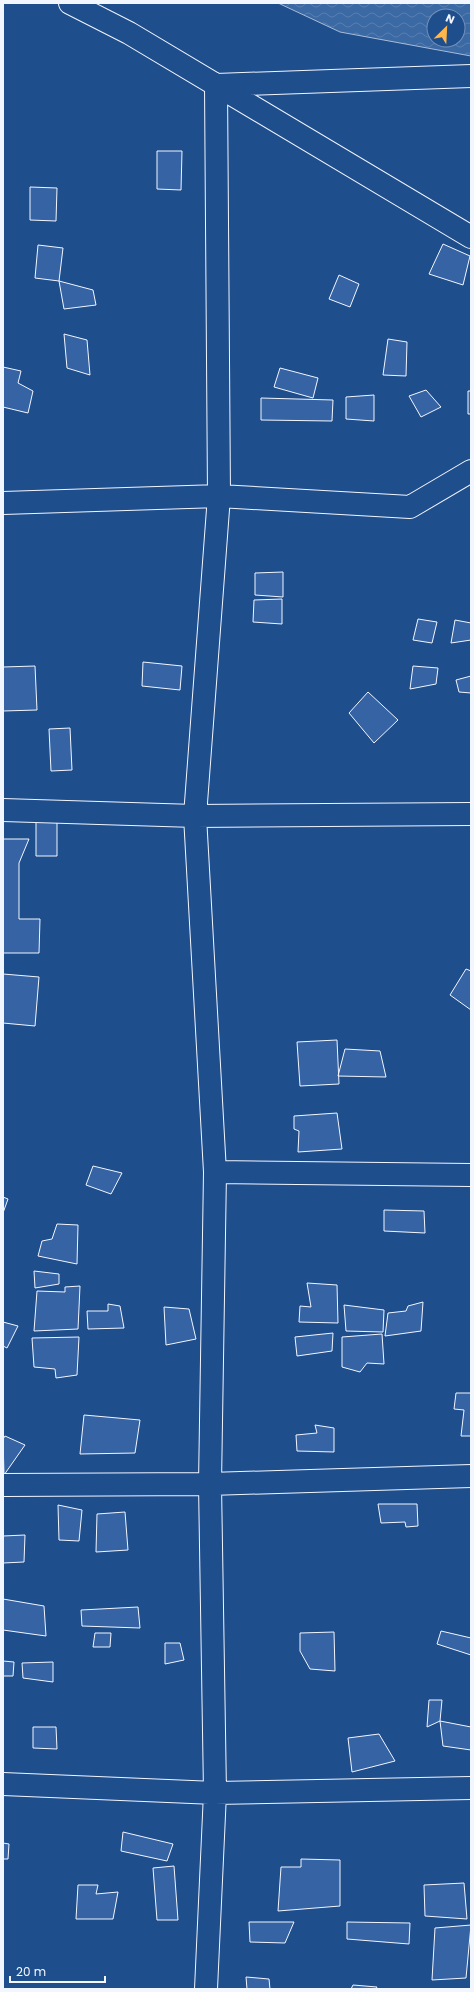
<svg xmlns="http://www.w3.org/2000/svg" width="474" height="1992" font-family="Poppins,sans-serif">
<defs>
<pattern id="water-waves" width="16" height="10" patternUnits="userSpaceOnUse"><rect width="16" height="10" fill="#3b69a3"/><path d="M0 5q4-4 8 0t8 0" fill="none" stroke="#587fb1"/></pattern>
</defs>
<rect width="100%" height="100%" fill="#1f4e8c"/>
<path fill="url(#water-waves)" stroke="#a8bbd7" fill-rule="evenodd" d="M278,3h193v53l-131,-24zM434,16h24v24h-24z"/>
<path fill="#3563a3" stroke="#f2f6ff" d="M157,151h25l-1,39 -24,-1z
M30,187l27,1 -1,33 -26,-1z
M443,244l27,12 -7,29 -34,-11z
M38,245l25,3 -4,33 -24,-3z
M339,275l20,9 -9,23 -21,-8z
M59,281l34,9 3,15 -32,4z
M64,334l23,6 3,35 -23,-7z
M388,339l19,3 -1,34 -23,-1z
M3,367l18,4 -3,12 15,8 -5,22 -25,-6z
M280,368l38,10 -5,20 -39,-11z
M426,390l15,17 -20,10 -12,-21z
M468,391h3v23h-3z
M374,395v26l-28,-2v-22z
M261,398l72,2 -1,21 -71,-1z
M283,572v25l-28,-2v-22z
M282,599v25l-29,-2 1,-22z
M418,619l19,3 -5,21 -19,-3z
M455,620l16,3v17l-20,3z
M143,662l39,4 -2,24 -38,-4z
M35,666l2,44 -34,1v-44z
M413,666l25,2 -2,16 -26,5z
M471,676v17l-12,-1 -3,-12z
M368,692l30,28 -24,23 -25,-30z
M70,728l2,42 -21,1 -2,-42z
M36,822h21v34h-21z
M3,839h26l-10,24v56h21l-1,34h-36z
M466,969l5,2v39l-21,-15z
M3,974l36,3 -4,49 -32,-3z
M337,1040l2,44 -39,2 -3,-44z
M345,1049l35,2 6,26 -48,-1z
M337,1113l5,36 -44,3 1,-21 -5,-2v-13z
M93,1166l29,7 -11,21 -25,-9z
M3,1197l5,2 -5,14z
M384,1210l40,1 1,22 -41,-2z
M57,1224l21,1 -1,39 -39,-8 4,-15 10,-2z
M34,1271l25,3v10l-24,4z
M307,1283l30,2 1,38 -39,-1 1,-16 11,1z
M80,1286l-2,43 -44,2 3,-40 28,1v-5z
M423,1302l-2,29 -36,5 3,-23 18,-2 2,-5z
M108,1304l12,2 4,22 -36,1 -1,-18h21z
M344,1305l40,5 -1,22 -37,-1z
M164,1307l25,2 7,30 -30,6z
M3,1322l15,4 -11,22 -4,-2z
M333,1333l-1,18 -35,5 -2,-19z
M382,1334l2,30 -17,-1 -7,9 -18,-5v-30z
M79,1337l-2,38 -21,3 -1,-9 -21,-2 -2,-29z
M456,1393h15v43h-10l3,-26 -10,-1z
M84,1415l56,5 -5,33 -55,1z
M315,1425l19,3v24l-37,-1 -1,-16 21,-2z
M5,1436l20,9 -21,30 -1,-36z
M378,1504h39l1,22 -12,1 -1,-5 -24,1z
M58,1505l24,5 -3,31 -20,-1z
M125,1512l3,38 -32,2 1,-38z
M25,1535l-1,27 -21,1v-27z
M3,1599l41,7 2,30 -43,-6z
M138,1607l2,21 -58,-2 -1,-16z
M441,1631l30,7v17l-34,-11z
M334,1632l1,39 -25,-2 -10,-18v-18z
M95,1633h16l-1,14h-17z
M165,1643h15l4,17 -19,4z
M3,1661l11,1 -1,14h-10z
M53,1662v20l-30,-4 -1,-15z
M429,1700h13l-2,21 -13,6z
M440,1721l31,6v23l-28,-4z
M33,1727h23l1,22 -24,-1z
M379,1734l16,27 -43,11 -4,-34z
M123,1832l50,12 -6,17 -46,-10z
M3,1843l6,1 -1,15h-5z
M301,1859l39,1v46l-62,5 3,-44h20z
M174,1866l4,54h-21l-4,-52z
M464,1883l3,36 -42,-3 -1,-31z
M78,1885h20l-2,9 22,-2 -5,27h-37z
M249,1922h45l-9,21 -35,-1z
M347,1922l63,1 -1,21 -62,-5z
M471,1925l-5,53 -34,2 3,-52z
M246,1977l23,2 1,10h-23z
M353,1985l24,2 -1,2h-25z"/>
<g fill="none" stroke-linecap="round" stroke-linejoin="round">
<defs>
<path id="minor" d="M70,3l59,30 342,204
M3,503l216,-7 191,11 61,-36
M3,810l192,6 276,-2
M215,1172l256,3
M3,1485l207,-1 261,-8
M3,1784l212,9 256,-5
M206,1989l9,-196 -5,-309 5,-312 -20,-356 24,-320 -3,-411 255,-9"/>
</defs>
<use href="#minor" stroke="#f2f6ff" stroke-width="24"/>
<use href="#minor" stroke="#1f4e8c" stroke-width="22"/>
</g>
<rect width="474" height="1992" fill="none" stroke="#f2f6ff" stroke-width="8"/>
<g transform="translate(446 28) rotate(24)"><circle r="19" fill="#1f4e8c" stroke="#7391ba"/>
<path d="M0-3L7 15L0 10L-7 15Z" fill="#ffb74d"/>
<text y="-6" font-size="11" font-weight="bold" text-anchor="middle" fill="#f2f6ff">N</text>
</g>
<path d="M10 1976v6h95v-6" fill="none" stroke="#f2f6ff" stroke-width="2"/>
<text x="16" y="1976" font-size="12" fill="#f2f6ff" stroke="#1f4e8c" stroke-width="3" paint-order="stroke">20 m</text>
</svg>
